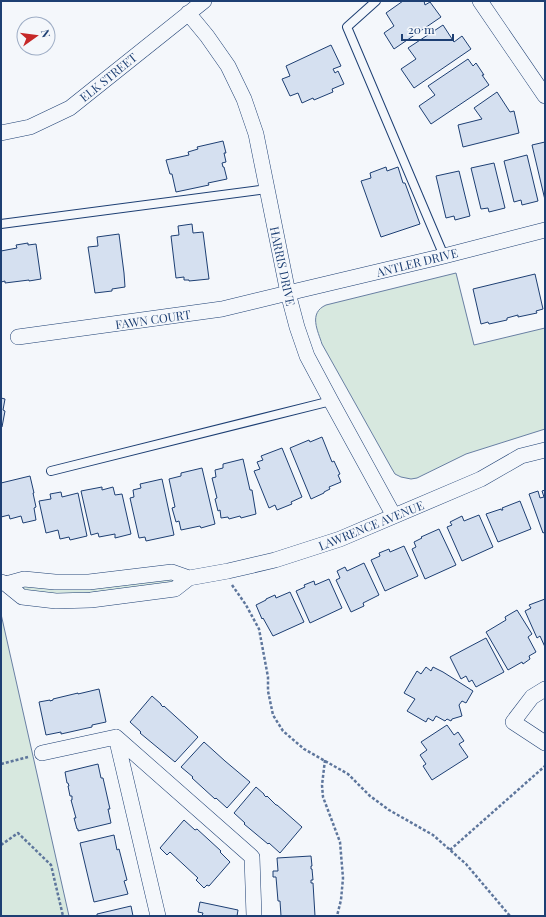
<svg xmlns="http://www.w3.org/2000/svg" width="546" height="917" font-family="'Playfair Display',serif">
<rect width="100%" height="100%" fill="#f4f7fb"/>
<path fill="#d7e8df" stroke="#687fa3" d="M456,273l18,72 71,-17v101l-79,25 -49,24 -6,1 -10,-2 -6,-3 -3,-5 -70,-125c-4,-13 -14,-31 4,-39z
M172,578l3,2 -2,4 -104,11 -45,-3 -3,-5 2,-1z
M1,614l68,302h-68z"/>
<path fill="#d5e0f0" stroke="#1d3f73" d="M403,1h21l1,4 5,-3 11,15 -47,32 -10,-16 10,-7 -8,-13z
M443,25l11,17 8,-6 9,13 -57,39 -13,-19 15,-10 -8,-11z
M331,45l10,21 -8,3 2,4 3,-2 6,13 -12,5 1,3 -19,8 -1,-2 -11,5 -4,-10 -8,3 -8,-17 8,-3 -4,-10z
M468,59l5,7 3,-3 8,12h-2l7,10 -58,39 -12,-18 16,-11 -7,-9z
M497,92l13,20 4,-1 5,22 -56,14 -5,-22 24,-6 -8,-11z
M223,141l3,12h-2l2,9 -4,1 1,4h1l3,12 -19,4 1,2 -33,7 -4,-18h-2l-4,-14 23,-5 -1,-3 10,-3 -1,-2z
M545,142v58l-13,-55z
M527,155l11,46 -16,4 -1,-5 -7,2 -10,-41z
M494,163l11,45 -16,4 -1,-4 -7,1 -10,-41z
M386,167l1,4 11,-4 5,16h2l15,41 -39,13 -20,-56 10,-3 -1,-5z
M459,171l11,45 -15,4 -1,-4 -8,2 -10,-42z
M192,224l1,9 10,-1 6,47 -20,2v-1h-5v-3l-8,1 -5,-42 8,-1 -1,-9z
M119,234l5,39 1,14 -13,2v2l-17,2 -7,-46 10,-1 -1,-9z
M28,243v2l8,-1 5,35 -12,2v-1l-24,3v-2l-4,1v-31l16,-3 -1,-3z
M535,274l8,35 -7,2 1,2 -19,4v-2l-11,3v2l-18,4 -1,-2 -7,2 -8,-35z
M1,398l4,1 -2,11 2,1 -3,16h-1z
M322,437l10,25 2,-1 6,13 -2,1 3,7 -12,5 1,2 -6,3v1l-13,6 -21,-51 19,-8 1,2z
M282,448l20,49 -11,5 1,2 -15,6 -2,-5 -6,3 -15,-37 6,-2 -3,-7 6,-2 -2,-4z
M243,459l7,31h2l4,24 -15,4 -1,-2 -11,3 -1,-2 -7,1 -1,-8 -2,1 -3,-12 2,-1 -5,-20 4,-1 -1,-7 8,-2v-4z
M202,468l13,56 -14,4 -1,-2 -19,4 -2,-9 -3,1 -4,-14 3,-1 -6,-28 12,-3v-3z
M30,476l4,17h-1l3,14 -2,1 2,12 -13,3 -2,-7 -11,3 -1,-4 -8,2v-34z
M162,479l12,56 -28,6 -1,-4 -6,1 -9,-40 4,-1 -1,-7 8,-2 -1,-4z
M102,487v3l11,-3 2,8 7,-1 9,40 -16,4v-4l-16,3 -1,-4 -7,2 -10,-44z
M545,490v42l-2,1 -14,-39 9,-3 2,7 4,-1 -2,-6z
M61,492l1,5 16,-4 9,43 -17,4 -1,-3 -9,2 -2,-9 -12,3 -7,-32 12,-2 -1,-5z
M520,501l11,28 -33,13 -12,-28 15,-5v1h2l-1,-2z
M479,515l14,32 -31,14 -15,-34 5,-2 -2,-3 12,-6 2,5z
M439,529l17,36 -31,14 -13,-30 4,-2 -2,-5 8,-4 -1,-1z
M404,546l14,30 -33,15 -14,-31 9,-4 -1,-3 10,-4 1,3z
M364,563l15,32 -16,8 1,3 -13,6 -15,-32 4,-2 -3,-7 8,-4 2,4z
M329,579l13,29 -32,15 -14,-32 9,-4 -1,-2 10,-4 1,4z
M290,592l14,30 -31,14 -10,-18 -1,1 -6,-14 10,-5v-1l9,-4 1,3z
M545,599v48l-5,-11 -3,2 -12,-27 6,-3 -2,-3z
M517,610l15,24 -4,3 8,15 -7,4 1,3 -7,5 -1,-2 -14,8 -22,-38 20,-12 -1,-3z
M486,638l18,34 -28,15 -4,-7 -3,2 -3,-6 -5,3 -11,-22z
M426,667l5,4 2,-4 10,5 30,19 -7,12 -4,-2 -3,4 3,11 -10,3 -1,2 -4,-2 -2,2 -9,-5 -3,5 -5,-3 -2,4 -19,-11 8,-12 -11,-6 13,-22 4,3z
M99,689l7,33 -14,3v2l-31,7v-2l-15,3 -7,-33 11,-2v1l3,-1v-1l25,-6v1z
M152,696l9,8v1l2,2 1,-1 34,31 -23,25 -35,-29 1,-1 -11,-10z
M447,725l7,10 4,-3 6,9 -5,3 9,13 -36,23 -9,-14 3,-2 -6,-9 7,-5 -6,-8z
M204,742l21,19 25,21 -23,26 -11,-10 -1,1 -23,-21 1,-1 -12,-10z
M98,764l3,14h2l7,31h-2l3,14 -33,8v-2h-1l-3,-11h2l-5,-18h1v-4h-2l-2,-10h1l-1,-3h-1l-2,-11z
M256,787l8,7v1l2,2 1,-1 9,9h1l8,7 17,15 -22,26 -11,-10 -1,1 -24,-20 1,-1 -11,-10z
M184,820l11,10 2,-1 24,22 -1,1 10,10 -21,24 -2,-1 -3,3 -8,-8 2,-2 -28,-26 -3,3 -7,-7z
M114,835l3,15 2,-1 8,31 -3,1 4,13 -34,8 -14,-59z
M311,856l1,10h-1v3h1l1,11h-2v3h2l2,33h-34l-1,-15h-2l-2,-24h-3v-6h5l-1,-13z
M200,902l38,8 -1,6h-35l1,-3 -5,-1z
M131,906l2,10h-36v-2z"/>
<g fill="none" stroke-linecap="round" stroke-linejoin="round">
<defs>
<path id="service" d="M376,1l-29,26 97,229
M1,224l266,-35
M51,471l280,-70"/>
<path id="minor" d="M480,1l65,95
M188,13l19,23 21,30 16,33 12,35 32,159 9,34 10,29 24,45 63,115
M1,133l29,-6 40,-19 134,-107
M18,337l204,-28 66,-16 156,-37 101,-26
M1,582l5,2 16,13 34,4 35,-1 84,-11 14,-11 39,-7 47,-11 65,-21 141,-60 40,-23 24,-6
M6,584l18,-5 31,3h34l83,-10 17,6
M545,689l-13,8 -19,25 32,21
M42,753l74,-16
M158,916l-42,-179 136,120 2,59"/>
</defs>
<use href="#service" stroke="#1d3f73" stroke-width="10"/>
<use href="#minor" stroke="#1d3f73" stroke-width="16"/>
<path stroke="#5e769c" stroke-width="2.5" stroke-dasharray="3 2" stroke-linecap="butt" d="M232,585l14,20 13,24 9,48v14l5,24 10,16 21,18 44,25 22,22 19,14 44,25 33,29 44,52
M325,760l-3,25 1,12 17,45 3,36 -2,22 -4,16
M1,764l27,-7
M1,845l17,-12 33,32 12,51
M450,850l95,-84"/>
<use href="#service" stroke="#f4f7fb" stroke-width="8"/>
<use href="#minor" stroke="#f4f7fb" stroke-width="15"/>
</g>
<g text-anchor="middle" dominant-baseline="central" stroke-width="3" stroke-linejoin="round" paint-order="stroke">
<g font-size="12" fill="#1d3f73" stroke="#f4f7fb">
<text transform="translate(108 77) rotate(-39)">ELK STREET</text>
<text transform="translate(417 262) rotate(-14)">ANTLER DRIVE</text>
<text transform="translate(283 266) rotate(78)">HARRIS DRIVE</text>
<text transform="translate(153 319) rotate(-8)">FAWN COURT</text>
<text transform="translate(371 525) rotate(-22)">LAWRENCE AVENUE</text>
</g>
</g>
<rect width="546" height="917" fill="none" stroke="#1d3f73" stroke-width="4"/>
<g transform="translate(36 36) rotate(76)"><circle r="19" fill="#f4f7fb" stroke="#9eadc5"/>
<path d="M0-3L7 15L0 10L-7 15Z" fill="#c62828"/>
<text y="-6" font-size="11" font-weight="bold" text-anchor="middle" fill="#1d3f73">N</text>
</g>
<path d="M402 34v6h51v-6" fill="none" stroke="#1d3f73" stroke-width="2"/>
<text x="408" y="34" font-size="12" fill="#1d3f73" stroke="#f4f7fb" stroke-width="3" paint-order="stroke">20 m</text>
</svg>
